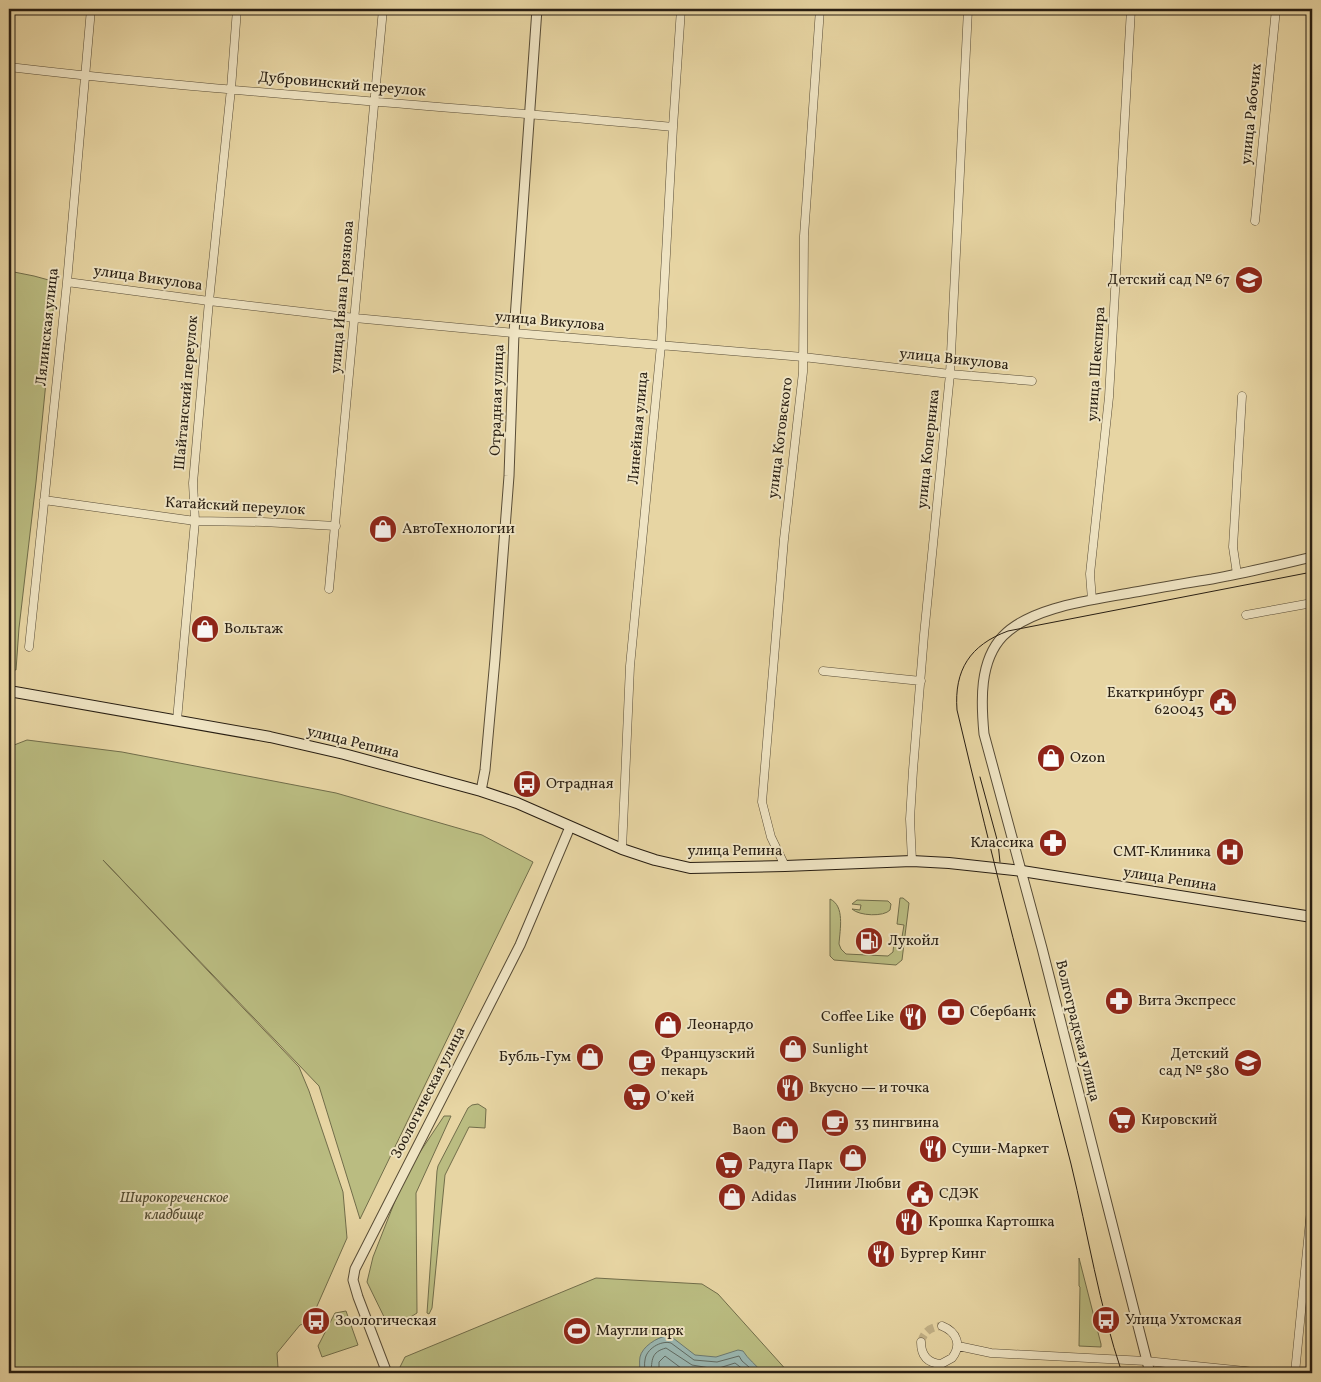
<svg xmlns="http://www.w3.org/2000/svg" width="1321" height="1382" font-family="Vollkorn,serif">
<rect width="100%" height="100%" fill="#e7d5a3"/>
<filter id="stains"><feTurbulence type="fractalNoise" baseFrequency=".004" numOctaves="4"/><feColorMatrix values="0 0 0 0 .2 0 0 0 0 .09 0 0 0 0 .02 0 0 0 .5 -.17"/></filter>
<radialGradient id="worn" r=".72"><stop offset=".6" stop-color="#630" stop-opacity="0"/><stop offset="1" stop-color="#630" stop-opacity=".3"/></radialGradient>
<path fill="#babc81" stroke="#716d4a" d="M9,271l25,5 22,6 -20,200 -17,146 -3,42 -7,-1z
M27,740l95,12 214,41 146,42 51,27 -173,357 -41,-133 -216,-226 196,207 10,24 34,101 4,46 -37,84 -10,3 -23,28 1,15 -4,5h-265v-613l2,1 -2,-3v-11z
M900,898h3l6,5 -7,57 -6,5 -62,-5 -4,-4v-57c15,7 10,30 9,45l2,5 5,5 42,2 5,-4 1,-10 7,1 3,-18 -7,-1z
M857,900l31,1 3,3 -1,6c-6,7 -31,6 -38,-1l8,1 1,-5 -9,-1z
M478,1104l8,5 -1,19 -16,-1 -24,48 -13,133 -3,6 -2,-1 10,-142 1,-5 30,-58 4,-3z
M444,1116h7l-35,77 1,120 -13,8 -16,4 -21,-43 6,-25 33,-84z
M1079,1258l22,86v3l-22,-1 1,-59 -1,-1z
M596,1278l106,6 16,10 71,79h-389l-1,-4 6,-12z
M346,1311l12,34 -36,12 -4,-11 17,-33z"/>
<path fill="#9ab6b0" stroke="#6c7971" d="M667,1336l6,2 22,17 21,2 22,-7 5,1c5,8 13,14 20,22h-123c0,-5 -1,-11 0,-16 2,-10 17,-20 27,-21z"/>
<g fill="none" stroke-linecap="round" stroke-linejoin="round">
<path stroke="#616a61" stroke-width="1" d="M645,1373c0,-4 -1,-9 0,-13 1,-11 16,-20 26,-17l23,17 23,2 22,-6 3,5 14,12
M651,1373c1,-13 0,-21 15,-25l26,17 24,4 19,-6 13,10
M659,1373v-11l6,-6 20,15 8,2"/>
<path stroke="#c1b086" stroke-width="8" stroke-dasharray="8 4" stroke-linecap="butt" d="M921,1342c3,-11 10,-15 21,-16"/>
<defs>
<path id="minor" d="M9,67c220,26 442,39 664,60
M1255,221l21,-212
M67,282l142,19 146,17 159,15 289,24 147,17 82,7
M44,500l151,21 68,1 73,4
M1237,574l-4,-27 9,-151
M329,589l54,-580
M1092,600l-2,-26 19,-177 22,-388
M1246,615l66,-12
M29,647l38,-365 24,-273
M823,671l98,10
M177,720l18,-199 -2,-38 16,-182 22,-212 6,-80
M622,849l8,-183 31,-321 12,-218 8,-118
M912,861l-2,-42 3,-49 11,-135 26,-261 18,-365
M785,866l-14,-29 -9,-35 22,-263 19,-167 1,-136 16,-227
M921,1342c0,13 6,21 20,22l11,-6c10,-13 5,-26 -10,-32
M958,1346l33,7 155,8 119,12
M1295,1373l17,-173"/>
<path id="tertiary" d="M481,791l4,-21 10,-111 14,-183 5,-143 23,-324
M387,1373l-29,-76 -5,-17 2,-11 165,-324 50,-118
M1150,1373l-108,-425 -58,-214c-3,-32 -5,-73 19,-98 28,-29 89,-36 127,-43 28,-5 55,-10 82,-14 34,-6 67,-14 100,-22"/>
<path id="secondary" d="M9,691l261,46 74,17 137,37 36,12 105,46 33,11 35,8 95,-2 127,-5 37,2 73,8 290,46"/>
</defs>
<use href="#minor" stroke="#584c36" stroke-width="9"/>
<use href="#tertiary" stroke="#584c36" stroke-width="11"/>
<use href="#secondary" stroke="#281e12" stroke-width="12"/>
<use href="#minor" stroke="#efe4c3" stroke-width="8"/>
<use href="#tertiary" stroke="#efe4c3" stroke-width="9"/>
<use href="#secondary" stroke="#efe4c3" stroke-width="10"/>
<path stroke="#281e12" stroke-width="1" d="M980,777l18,66 2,19
M1122,1373c-23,-68 -34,-139 -51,-209 -39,-151 -78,-302 -114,-454 -3,-40 13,-65 51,-79l304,-59"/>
</g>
<defs>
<symbol id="school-disc" viewBox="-11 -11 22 22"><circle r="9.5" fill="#8f2418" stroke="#efe4c3"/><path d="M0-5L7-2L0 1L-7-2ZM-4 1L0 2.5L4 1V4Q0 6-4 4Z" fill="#fff"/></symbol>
<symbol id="shop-disc" viewBox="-11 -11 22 22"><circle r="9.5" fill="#8f2418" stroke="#efe4c3"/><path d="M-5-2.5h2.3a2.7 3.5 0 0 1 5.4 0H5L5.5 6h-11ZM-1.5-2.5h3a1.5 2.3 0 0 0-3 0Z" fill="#fff"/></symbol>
<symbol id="civic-disc" viewBox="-11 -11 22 22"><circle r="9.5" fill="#8f2418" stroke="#efe4c3"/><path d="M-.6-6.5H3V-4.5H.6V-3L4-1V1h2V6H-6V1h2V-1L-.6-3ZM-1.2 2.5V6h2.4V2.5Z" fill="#fff"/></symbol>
<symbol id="bus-disc" viewBox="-11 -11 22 22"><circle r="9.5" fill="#8f2418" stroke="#efe4c3"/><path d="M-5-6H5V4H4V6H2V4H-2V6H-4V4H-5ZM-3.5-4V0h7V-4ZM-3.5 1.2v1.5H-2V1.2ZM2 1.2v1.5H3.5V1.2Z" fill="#fff"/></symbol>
<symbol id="pharmacy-disc" viewBox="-11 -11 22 22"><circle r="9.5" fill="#8f2418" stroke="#efe4c3"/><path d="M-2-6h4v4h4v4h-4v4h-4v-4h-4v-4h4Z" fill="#fff"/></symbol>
<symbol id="hospital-disc" viewBox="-11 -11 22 22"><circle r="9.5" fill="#8f2418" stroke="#efe4c3"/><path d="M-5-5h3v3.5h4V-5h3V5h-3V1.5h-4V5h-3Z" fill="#fff"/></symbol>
<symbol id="fuel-disc" viewBox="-11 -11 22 22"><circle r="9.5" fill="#8f2418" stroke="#efe4c3"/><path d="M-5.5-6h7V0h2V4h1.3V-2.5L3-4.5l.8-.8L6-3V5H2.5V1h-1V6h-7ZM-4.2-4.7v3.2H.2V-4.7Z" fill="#fff"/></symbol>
<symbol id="bank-disc" viewBox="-11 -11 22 22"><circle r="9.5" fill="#8f2418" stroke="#efe4c3"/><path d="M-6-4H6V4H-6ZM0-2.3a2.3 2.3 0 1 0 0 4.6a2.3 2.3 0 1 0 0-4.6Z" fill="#fff"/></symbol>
<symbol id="restaurant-disc" viewBox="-11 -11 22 22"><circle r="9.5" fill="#8f2418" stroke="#efe4c3"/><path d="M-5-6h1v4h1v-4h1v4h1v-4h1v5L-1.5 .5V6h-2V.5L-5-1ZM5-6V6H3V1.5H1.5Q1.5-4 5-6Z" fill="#fff"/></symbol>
<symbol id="cafe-disc" viewBox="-11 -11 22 22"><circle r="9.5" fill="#8f2418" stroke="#efe4c3"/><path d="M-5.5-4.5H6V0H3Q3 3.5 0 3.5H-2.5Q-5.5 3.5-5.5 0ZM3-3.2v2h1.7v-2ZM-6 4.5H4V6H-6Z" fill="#fff"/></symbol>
<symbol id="supermarket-disc" viewBox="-11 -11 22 22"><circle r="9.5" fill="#8f2418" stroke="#efe4c3"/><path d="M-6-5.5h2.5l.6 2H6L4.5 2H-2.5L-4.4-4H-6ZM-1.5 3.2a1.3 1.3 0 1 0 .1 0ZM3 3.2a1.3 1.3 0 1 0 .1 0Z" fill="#fff"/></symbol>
<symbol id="stadium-disc" viewBox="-11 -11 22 22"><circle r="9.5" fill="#8f2418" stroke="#efe4c3"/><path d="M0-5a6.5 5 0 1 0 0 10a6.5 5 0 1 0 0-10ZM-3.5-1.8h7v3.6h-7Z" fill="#fff"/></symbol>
</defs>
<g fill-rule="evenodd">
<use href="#school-disc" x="1233" y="264" width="32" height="32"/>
<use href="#shop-disc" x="367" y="513" width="32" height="32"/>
<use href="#shop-disc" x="189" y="613" width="32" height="32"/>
<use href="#civic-disc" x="1207" y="686" width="32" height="32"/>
<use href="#shop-disc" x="1035" y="742" width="32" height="32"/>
<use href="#bus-disc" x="511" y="768" width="32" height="32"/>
<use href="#pharmacy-disc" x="1037" y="827" width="32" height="32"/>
<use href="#hospital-disc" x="1214" y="836" width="32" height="32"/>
<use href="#fuel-disc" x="853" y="925" width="32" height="32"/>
<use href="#pharmacy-disc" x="1103" y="985" width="32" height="32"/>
<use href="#bank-disc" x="935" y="996" width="32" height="32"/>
<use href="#restaurant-disc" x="897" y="1001" width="32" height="32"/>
<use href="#shop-disc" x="652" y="1009" width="32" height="32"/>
<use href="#shop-disc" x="777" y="1033" width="32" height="32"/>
<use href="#shop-disc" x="574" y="1041" width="32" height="32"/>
<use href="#cafe-disc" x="626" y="1047" width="32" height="32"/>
<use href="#school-disc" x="1232" y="1047" width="32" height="32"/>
<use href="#restaurant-disc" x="774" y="1072" width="32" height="32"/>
<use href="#supermarket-disc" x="621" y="1081" width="32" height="32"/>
<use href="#supermarket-disc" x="1106" y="1104" width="32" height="32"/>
<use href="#cafe-disc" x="819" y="1107" width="32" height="32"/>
<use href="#shop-disc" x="769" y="1114" width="32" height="32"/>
<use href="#restaurant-disc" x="917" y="1133" width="32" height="32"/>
<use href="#shop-disc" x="837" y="1142" width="32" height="32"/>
<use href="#supermarket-disc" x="713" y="1149" width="32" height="32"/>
<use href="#civic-disc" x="904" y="1178" width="32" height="32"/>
<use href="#shop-disc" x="716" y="1181" width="32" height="32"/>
<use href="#restaurant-disc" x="893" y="1206" width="32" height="32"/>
<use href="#restaurant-disc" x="865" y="1238" width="32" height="32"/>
<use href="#bus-disc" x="1090" y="1304" width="32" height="32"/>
<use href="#bus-disc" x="300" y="1305" width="32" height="32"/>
<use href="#stadium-disc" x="561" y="1315" width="32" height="32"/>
</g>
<g text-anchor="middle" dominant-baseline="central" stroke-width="4" stroke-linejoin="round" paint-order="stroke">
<g font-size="15" fill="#281e12" stroke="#efe4c3">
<text transform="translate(342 85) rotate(5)">Дубровинский переулок</text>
<text transform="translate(1252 114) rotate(-84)">улица Рабочих</text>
<text transform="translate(148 279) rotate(8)">улица Викулова</text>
<text transform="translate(343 297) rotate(-85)">улица Ивана Грязнова</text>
<text transform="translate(550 322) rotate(5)">улица Викулова</text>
<text transform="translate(48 327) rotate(-84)">Лялинская улица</text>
<text transform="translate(954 360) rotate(6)">улица Викулова</text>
<text transform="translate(1097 364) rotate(-86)">улица Шекспира</text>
<text transform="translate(187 393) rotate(-85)">Шайтанский переулок</text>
<text transform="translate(498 400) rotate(-88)">Отрадная улица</text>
<text transform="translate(639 428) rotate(-85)">Линейная улица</text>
<text transform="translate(781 438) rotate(-83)">улица Котовского</text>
<text transform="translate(929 449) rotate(-84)">улица Коперника</text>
<text transform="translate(235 507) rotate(3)">Катайский переулок</text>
<text transform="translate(353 743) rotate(14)">улица Репина</text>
<text x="735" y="851">улица Репина</text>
<text transform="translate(1170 880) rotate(9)">улица Репина</text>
<text transform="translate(1077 1031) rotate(76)">Волгоградская улица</text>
<text transform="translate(429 1093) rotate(-63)">Зоологическая улица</text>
</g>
<g font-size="15" fill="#281e12" stroke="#efe4c3" text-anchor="start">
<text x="1230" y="280" text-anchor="end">Детский сад № 67</text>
<text x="402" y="529">АвтоТехнологии</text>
<text x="224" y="629">Вольтаж</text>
<text x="1204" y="693" text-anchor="end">Екаткринбург<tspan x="1204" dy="17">620043</tspan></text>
<text x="1070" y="758">Ozon</text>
<text x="546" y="784">Отрадная</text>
<text x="1034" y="843" text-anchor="end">Классика</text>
<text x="1211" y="852" text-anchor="end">СМТ-Клиника</text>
<text x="888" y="941">Лукойл</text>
<text x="1138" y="1001">Вита Экспресс</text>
<text x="970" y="1012">Сбербанк</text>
<text x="894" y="1017" text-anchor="end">Coffee Like</text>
<text x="687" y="1025">Леонардо</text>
<text x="812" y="1049">Sunlight</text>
<text x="661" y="1054">Французский<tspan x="661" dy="17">пекарь</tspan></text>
<text x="1229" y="1054" text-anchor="end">Детский<tspan x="1229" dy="17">сад № 580</tspan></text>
<text x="571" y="1057" text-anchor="end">Бубль-Гум</text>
<text x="809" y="1088">Вкусно — и точка</text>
<text x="656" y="1097">О’кей</text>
<text x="1141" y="1120">Кировский</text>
<text x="854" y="1123">33 пингвина</text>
<text x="766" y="1130" text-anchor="end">Baon</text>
<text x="952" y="1149">Суши-Маркет</text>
<text x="748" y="1165">Радуга Парк</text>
<text x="853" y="1184" text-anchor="middle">Линии Любви</text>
<text x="939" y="1194">СДЭК</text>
<text x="751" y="1197">Adidas</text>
<text x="928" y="1222">Крошка Картошка</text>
<text x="900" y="1254">Бургер Кинг</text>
<text x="1125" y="1320">Улица Ухтомская</text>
<text x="335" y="1321">Зоологическая</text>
<text x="596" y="1331">Маугли парк</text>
</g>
<g font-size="15" font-style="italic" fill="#544d33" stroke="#efe4c3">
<text x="174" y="1198">Широкореченское<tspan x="174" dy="17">кладбище</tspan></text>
</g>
</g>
<rect width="1321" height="1382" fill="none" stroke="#e7d5a3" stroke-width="30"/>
<rect x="10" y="10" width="1301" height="1362" fill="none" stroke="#281e12" stroke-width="2.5"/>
<rect x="15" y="15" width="1291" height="1352" fill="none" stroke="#281e12"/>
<rect width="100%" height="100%" filter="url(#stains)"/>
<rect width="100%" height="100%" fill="url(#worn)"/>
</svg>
